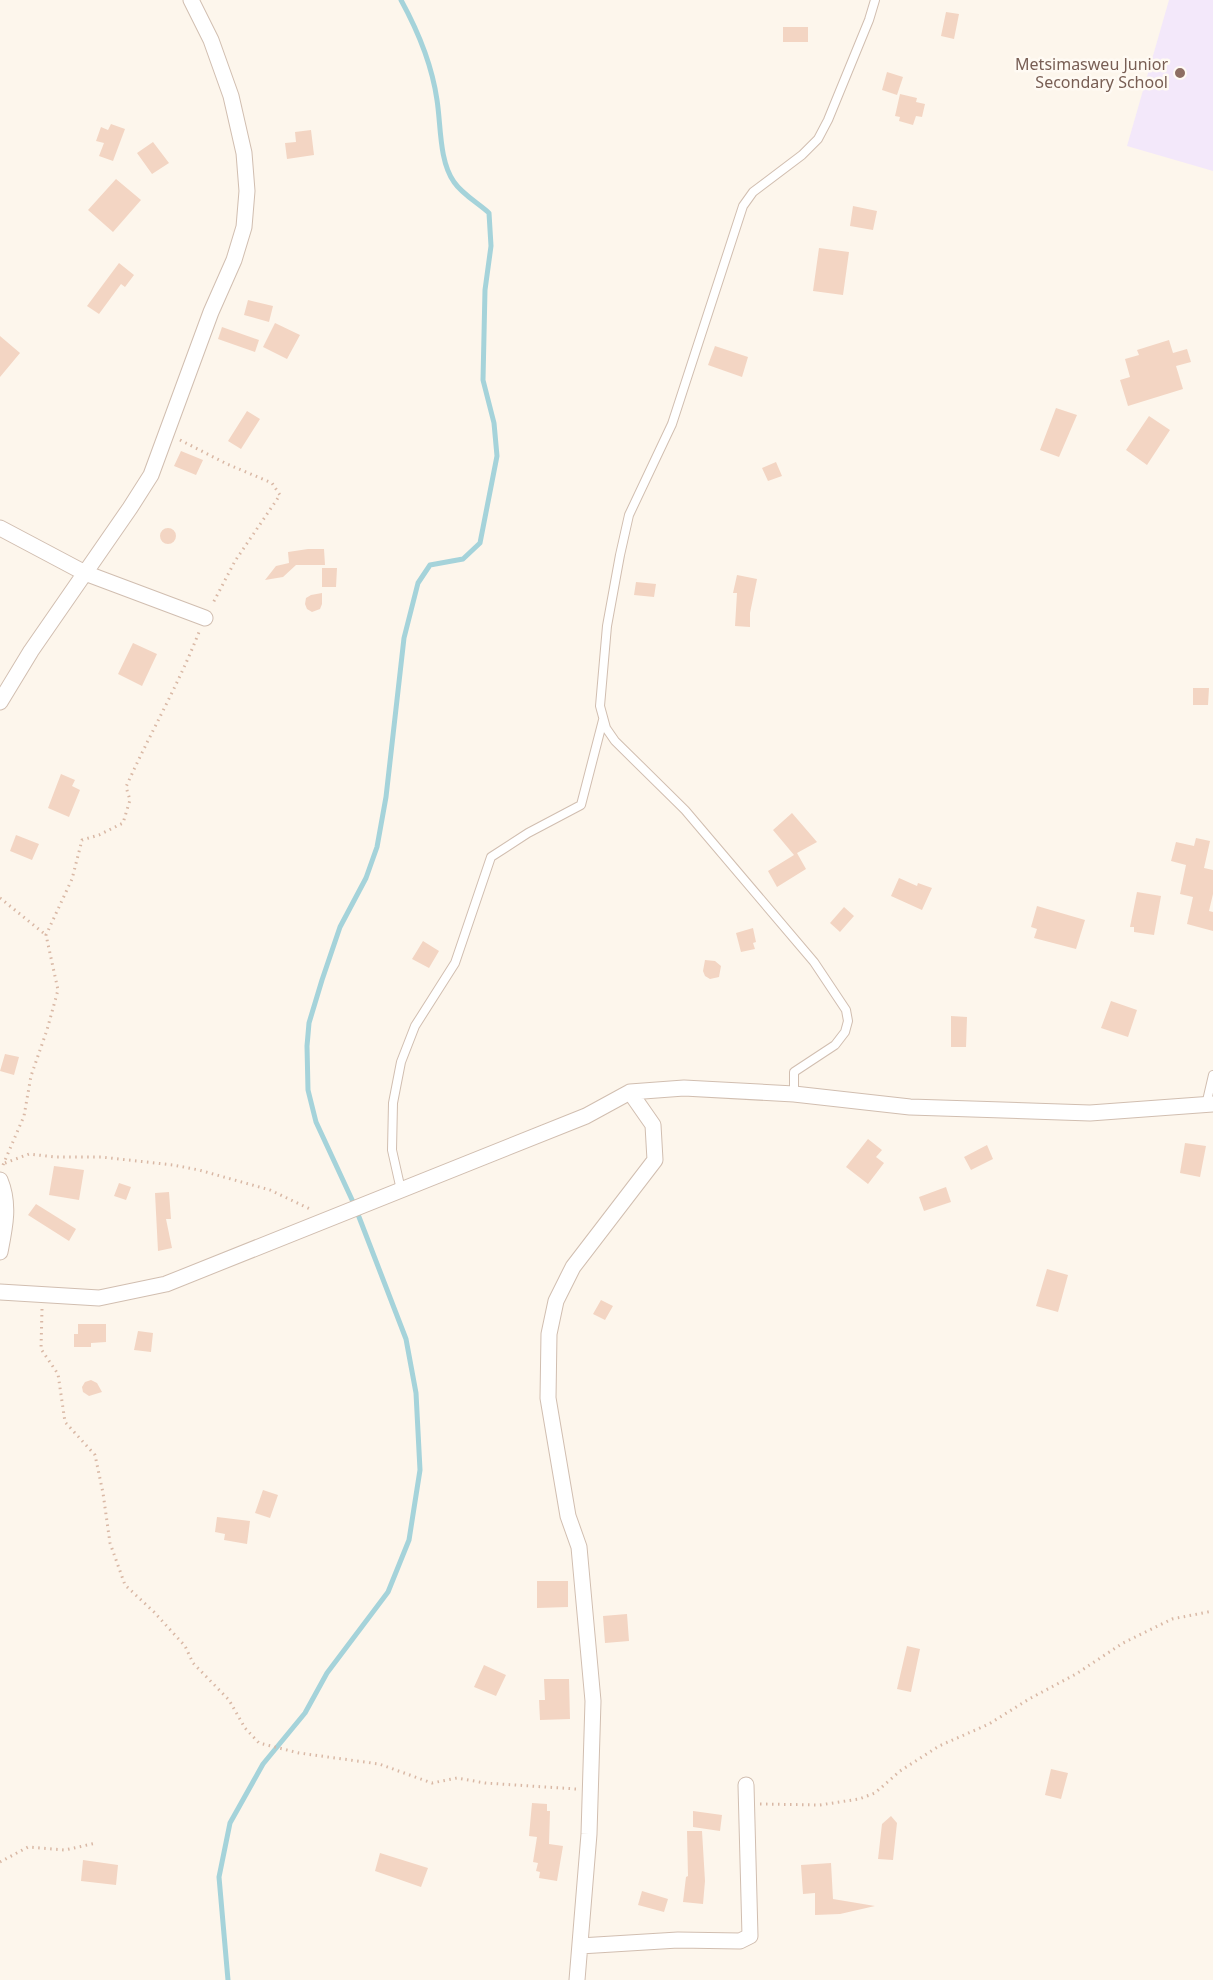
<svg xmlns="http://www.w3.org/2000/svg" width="1213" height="1980" font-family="'Noto Sans',sans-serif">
<rect width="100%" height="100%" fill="#fdf6ec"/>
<path fill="#f3e8fa" d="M1169,0h44v171l-86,-25z"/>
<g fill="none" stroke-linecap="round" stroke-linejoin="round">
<path stroke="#a5d3da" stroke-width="5" d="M228,1980l-9,-103 11,-54 33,-59 42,-51 22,-40 61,-81 21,-52 11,-70 -4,-77 -10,-54 -52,-135 -38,-82 -8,-32 -1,-44 2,-23 13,-43 18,-53 26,-49 11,-31 9,-50 18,-159 14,-55 12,-18 33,-6 17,-16 17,-87 -3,-33 -11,-43 2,-90 6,-44 -2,-33c-11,-10 -27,-19 -35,-31 -15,-21 -13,-57 -17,-82 -5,-35 -19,-69 -36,-100"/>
</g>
<path fill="#f3d5c3" d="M946,12l13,2 -5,25 -13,-3z
M783,27h25v15h-25z
M887,72l16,5 -6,18 -15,-5z
M900,94l17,4 -1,4 9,2 -3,13 -6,-1 -3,9 -14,-4 1,-4 -5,-1z
M111,124l14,5 -12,32 -14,-5 5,-13 -8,-2 5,-14 7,3z
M311,130l3,25 -27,4 -2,-16 11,-1 -1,-10z
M153,142l16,21 -17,11 -15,-21z
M116,179l25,21 -28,32 -25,-22z
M853,206l24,5 -4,19 -23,-4z
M819,248l30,4 -6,43 -30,-4z
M119,263l15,12 -9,12 -4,-3 -22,30 -12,-8z
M248,300l25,6 -4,16 -25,-7z
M275,323l25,12 -13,24 -24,-12z
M222,327l37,13 -4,12 -37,-13z
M0,336l20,17 -20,24z
M1169,340l4,13 14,-4 4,13 -15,4 7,23 -55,17 -8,-26 10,-3 -5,-18 14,-4 -2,-5z
M715,346l33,11 -6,20 -34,-12z
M1056,408l21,7 -18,42 -19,-7z
M247,411l13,8 -19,30 -13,-8z
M1149,416l21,14 -23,35 -21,-15z
M181,451l22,9 -7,15 -22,-9z
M776,462l6,14 -14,5 -6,-13z
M160 536a8 8 0 1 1 16 0a8 8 0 1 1-16 0Z
M308,549h16l1,16h-29l-13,12 -18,3 11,-14 13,-3 -1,-11z
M322,568h15l-1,19h-14z
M737,575l20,4 -7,34v14l-15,-1 2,-33h-4z
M636,582l20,2 -2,13 -20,-2z
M322,593v11l-2,5 -8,3 -5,-3 -2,-5 1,-6 5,-3z
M133,643l24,11 -15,32 -24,-12z
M1193,688h16l-1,17h-15z
M61,774l14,6 -3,6 8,4 -11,27 -21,-9z
M792,813l25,29 -20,11 9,16 -29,18 -9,-16 26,-16 -21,-25z
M16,835l23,9 -7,16 -22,-9z
M1196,838l14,3 -6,27 9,2v24l-4,17 4,1v19l-26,-7 6,-27 -13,-3 6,-29 -15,-4 5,-19 18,4z
M899,878l18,8 1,-3 14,5 -10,22 -31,-14z
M1137,892l24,4 -7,39 -20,-3v-5h-4z
M1037,906l48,14 -9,29 -42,-11 3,-9 -6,-2z
M844,907l10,9 -14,16 -10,-9z
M753,928l3,14 -3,1 2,6 -14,3 -5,-19z
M423,941l16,10 -10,17 -17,-9z
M705,960l10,1 6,5 -2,11 -9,2 -5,-3 -2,-5z
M1111,1001l26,9 -9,27 -27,-9z
M951,1016l16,1 -1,30h-15z
M5,1054l14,3 -5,18 -14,-4z
M868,1139l14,11 -6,7 8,6 -16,21 -22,-17z
M1185,1143l21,3 -6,31 -20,-4z
M987,1145l6,14 -22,11 -7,-13z
M54,1166l30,4 -5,30 -30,-5z
M119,1183l12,4 -5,13 -12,-4z
M946,1187l5,15 -27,9 -5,-14z
M169,1192l2,27h-5l6,29 -14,3 -3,-58z
M36,1204l40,25 -7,12 -41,-26z
M1047,1269l21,6 -10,37 -22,-6z
M601,1300l12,6 -8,14 -12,-6z
M78,1324h28v18l-15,1v4h-17v-13h4z
M138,1331l15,2 -2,19 -17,-2z
M91,1380l6,3 5,9 -13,4 -6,-4 -1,-5 3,-5z
M263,1490l15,5 -8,23 -15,-5z
M217,1517l33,4 -3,23 -23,-4 1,-6 -10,-2z
M537,1581h31v26l-31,1z
M627,1614l2,27 -24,2 -2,-27z
M907,1646l13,3 -9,43 -14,-3z
M484,1665l22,10 -10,21 -22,-9z
M544,1679h25l1,40 -30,1 -1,-20h6z
M1051,1769l17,4 -7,26 -16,-4z
M532,1803l15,1v7h3l-1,33 14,2 -6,35 -18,-3 1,-6 -4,-1 2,-8 -5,-1 4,-25 -8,-1z
M693,1811l29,4 -2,16 -27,-4z
M891,1816l6,7 -4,37 -15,-1 4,-35z
M687,1831h15l3,50 -2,23 -20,-2 3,-25 2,-1z
M380,1853l48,15 -7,19 -46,-16z
M83,1860l35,5 -2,20 -35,-4z
M831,1863l2,36 42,7 -35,8 -25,1v-22l-12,1 -2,-29z
M642,1891l26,8 -4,13 -26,-7z"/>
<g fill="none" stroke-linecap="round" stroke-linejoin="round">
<defs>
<path id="lane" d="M794,1094v-22l41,-27 10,-13 3,-11 -2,-11 -32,-48 -129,-152 -70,-69 -9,-13 -6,-22 7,-80 13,-71 9,-40 43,-91 71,-218 10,-14 49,-37 16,-16 10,-19 41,-100 6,-20
M1206,1105l7,-30
M401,1190l-9,-40 1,-47 8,-41 14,-36 40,-63 36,-106 37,-24 53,-28 22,-85"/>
<path id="street" d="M0,528l85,45 120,45
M0,702l31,-51 99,-143 21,-33 60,-163 23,-52 10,-33 3,-36 -3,-38 -13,-57 -20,-56 -20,-40
M0,1180c10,24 5,47 0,72
M0,1292l99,6 67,-14 420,-168 44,-24 54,-4 110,6 116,13 180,6 123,-9
M580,1946l98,-6 62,1 10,-5 -4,-151
M577,1980l12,-146 4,-133 -14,-154 -11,-31 -20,-118 1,-64 7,-33 17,-34 82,-107 -2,-35 -23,-33"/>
</defs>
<use href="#lane" stroke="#d1beb0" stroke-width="10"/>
<use href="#street" stroke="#d1beb0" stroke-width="17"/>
<path stroke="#d9b8a5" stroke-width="3" stroke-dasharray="1.5 4.5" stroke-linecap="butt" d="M180,440l47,24 45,19 8,12 -45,66 -23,44
M0,898l46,37
M5,1163l24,-9 26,3h46l72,8 26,5 71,20 40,19
M3,1165l21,-49 7,-40 16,-46 11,-40 -12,-55 26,-56 10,-39 17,-5 24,-12 7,-23 -4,-13c23,-52 52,-101 73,-155
M42,1309l-1,40 17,25 7,48 30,33 8,38 7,50 15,42 29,27 31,34 8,17 36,37 16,28 14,15 40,10 80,11 53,19 25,-5 28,5 91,6
M760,1804l60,1 39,-6 16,-6 25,-22 39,-25 50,-22 40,-25 47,-25 47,-31 49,-24 41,-8
M0,1862l28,-15 37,3 31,-7"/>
<use href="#lane" stroke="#fff" stroke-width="8"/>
<use href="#street" stroke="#fff" stroke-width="15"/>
</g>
<circle fill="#8d6e63" stroke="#fffaf3" stroke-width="2" cx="1180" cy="73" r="6"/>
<g text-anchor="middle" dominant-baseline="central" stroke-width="5" stroke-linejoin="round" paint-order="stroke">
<g font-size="16" fill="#785e54" stroke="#fffaf3" text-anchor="end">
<text x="1168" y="64">Metsimasweu Junior<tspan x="1168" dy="18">Secondary School</tspan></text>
</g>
</g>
</svg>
